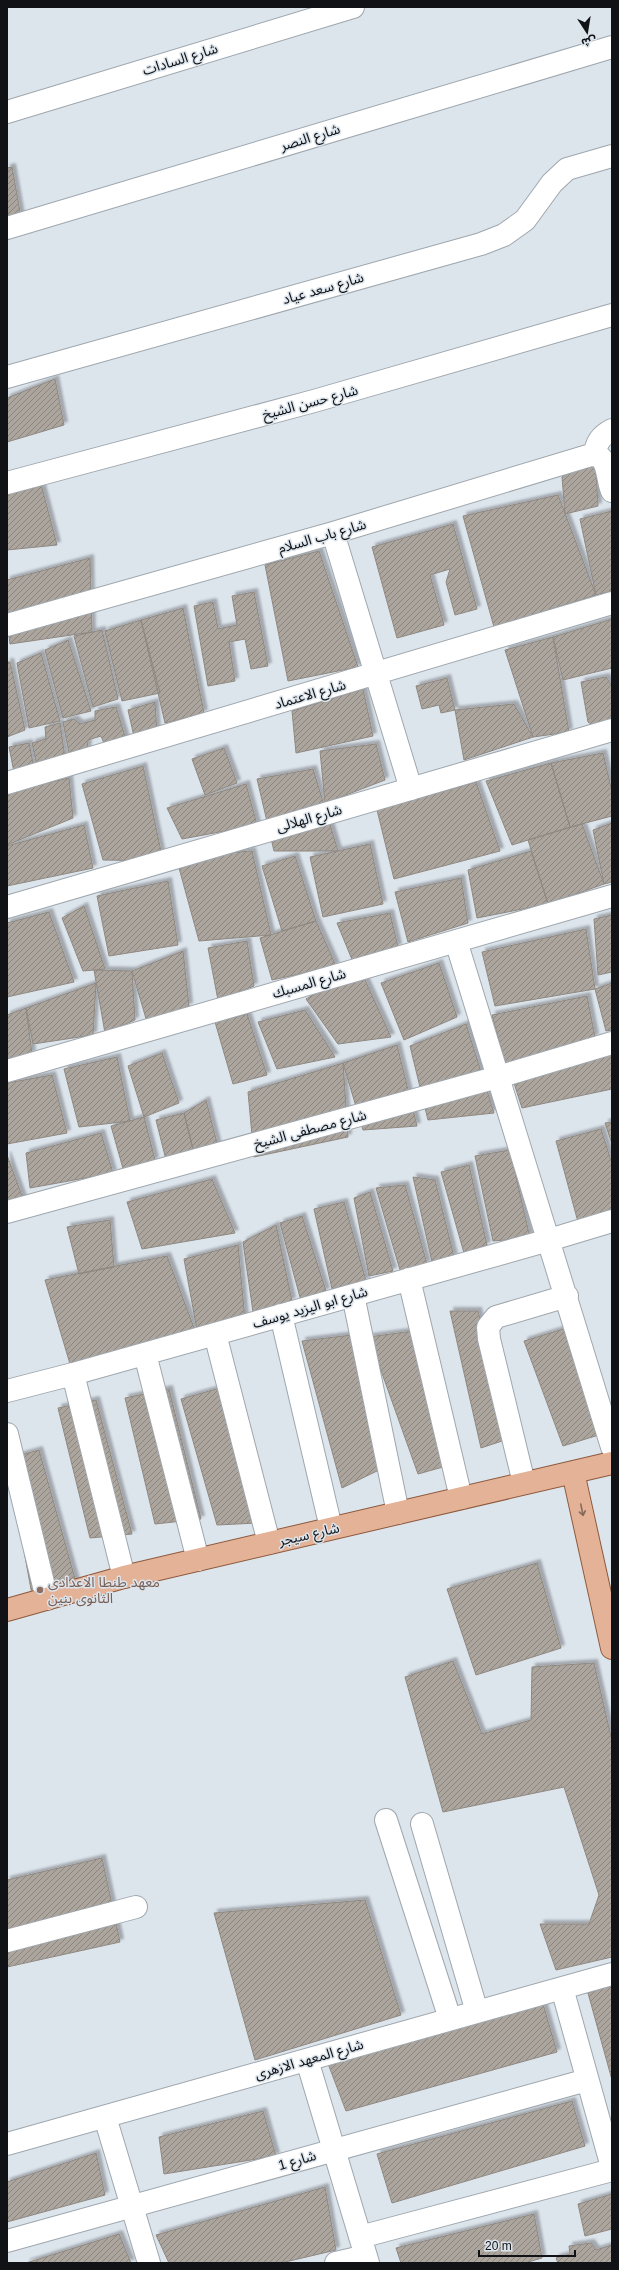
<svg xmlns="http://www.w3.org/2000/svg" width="619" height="2270" font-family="Helvetica,'Noto Sans Arabic',sans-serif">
<defs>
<pattern id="building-hatch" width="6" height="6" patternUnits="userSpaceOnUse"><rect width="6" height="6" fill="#aca59e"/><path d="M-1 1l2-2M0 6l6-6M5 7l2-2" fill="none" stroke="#8b8580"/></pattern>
<filter id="shadow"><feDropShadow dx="3.5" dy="-3.5" stdDeviation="1" flood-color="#0004"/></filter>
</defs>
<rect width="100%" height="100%" fill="#dce4ec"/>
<path fill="url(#building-hatch)" stroke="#8f8881" filter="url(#shadow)" d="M12,167l9,50 -14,3v-52z
M55,379l9,46 -57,17v-44z
M595,455l3,51 -33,8 -3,-37z
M41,484l16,61 -50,5v-58z
M558,495l38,100 -102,32 -31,-111z
M612,511v80l-16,4 -16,-76z
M453,524l24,85 -22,6 -9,-33 4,-13 -20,6 14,50 -47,13 -25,-91z
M319,551l39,116 -70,14 -23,-116z
M90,558l2,74 -82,12 -3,-25v-39z
M254,592l14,74 -17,3 -6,-30 -16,3 6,39 -27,5 -14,-80 19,-4 5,27 19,-4 -5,-29z
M183,608l21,105 -39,10 -24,-103z
M612,619v49l-49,12 -10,-43z
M141,620l19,73 -38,8 -17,-70z
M102,630l16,69 -25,8 -19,-71z
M553,637l16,95 -36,5 -28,-87z
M68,640l23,71 -28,7 -18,-68z
M41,653l19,68 -31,7 -12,-65z
M7,662h3l15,68 -18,7z
M606,677l6,9v37l-17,4 -7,-5 -7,-40z
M447,678l8,32 -14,3 -2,-8 -17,4 -6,-23z
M363,689l10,47 -77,17 -4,-42z
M155,702l2,33 -22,6 -7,-31z
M514,704l19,33 -69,23 -9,-50z
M116,707l11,36 -21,5 -5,-12 -13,4 -1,14 -17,4 -7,-36 11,-3 6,5 15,-4v-9z
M60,723l5,35 -28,8 -5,-23 14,-4 -1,-12z
M29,743l6,30 -20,4 -6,-30z
M376,744l9,36 -60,23 -5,-52z
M224,748l13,35 -32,12 -13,-36z
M603,753l9,39v24l-42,11 -19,-64z
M551,763l19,64 -58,18 -26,-64z
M143,766l20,95 -60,-1 -21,-76z
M313,769l25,82h-64l-17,-72z
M69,778l4,40 -66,27v-53z
M476,782l24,69 -106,28 -17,-69z
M246,784l11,41 -75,14 -15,-31z
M612,823v59l-8,2 -11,-54z
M582,824l22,60 -56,20 -20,-64z
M84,825l9,43 -86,18v-40z
M370,844l13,60 -60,13 -13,-60z
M252,851l19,84 -72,6 -23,-84z
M531,851l17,53 -71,14 -9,-48z
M295,856l21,65 -34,10 -20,-65z
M461,878l7,45 -60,19 -13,-50z
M168,881l10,64 -69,11 -12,-60z
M84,906l21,63 -22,2 -21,-53z
M49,912l25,70 -67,15v-74z
M390,913l8,34 -45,15 -16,-39z
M612,915v57l-14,3 -4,-56z
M316,921l20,45 -64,14 -12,-42z
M586,929l9,60 -100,17 -13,-54z
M247,941l7,45 -36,14 -10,-52z
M183,951l6,55 -42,16 -15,-51z
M439,963l18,54 -53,23 -23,-57z
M360,969l31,68 -53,7 -32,-45z
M94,970l38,1 3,49 -30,13z
M96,983l-3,52 -60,9 -7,-36z
M612,983v47l-6,1 -11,-42z
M587,996l8,41 -87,37 -16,-59z
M26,1008l6,46 -25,5v-44z
M305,1010l30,47 -58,12 -19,-47z
M247,1014l20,61 -34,9 -18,-62z
M466,1024l28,89 -66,7 -18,-74z
M612,1044v45l-90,19 -8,-25z
M397,1045l20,81 -54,4 -20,-67z
M162,1053l17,50 -35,14 -16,-51z
M117,1057l13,64 -51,6 -15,-58z
M343,1063l5,74 -94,20 -6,-65z
M52,1075l15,58 -60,11v-61z
M206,1100l12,47 -24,6 -10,-40z
M184,1113l10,40 -28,7 -10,-40z
M144,1117l11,43 -29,19 -15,-53z
M612,1122v22l-7,-21z
M601,1129l11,35v47l-34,11 -22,-81z
M101,1133l12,40 -83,15 -4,-35z
M510,1150l20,88 -37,3 -18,-85z
M7,1155l19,52 -19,3z
M469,1165l18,80 -23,8 -23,-81z
M413,1177l22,3 19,77 -22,5z
M212,1179l23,54 -93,16 -15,-47z
M405,1185l22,79 -27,6 -24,-82z
M370,1192l23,79 -24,5 -15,-78z
M344,1202l22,79 -34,8 -18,-80z
M302,1216l24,75 -25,10 -21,-78z
M110,1220l4,47 -35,7 -12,-47z
M276,1225l16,76 -39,11 -10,-70z
M238,1245l8,86 -47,10 -15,-82z
M167,1256l32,85 -126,33 -28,-94z
M450,1311h28l30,128 -27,9z
M570,1327l32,107 -39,12 -39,-105z
M413,1331l37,134 -32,9 -49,-137z
M352,1335l29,134 -39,19 -40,-147z
M220,1388l37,135 -40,2 -36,-126z
M169,1389l32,130 -46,5 -30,-126z
M96,1400l36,134 -42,4 -32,-130z
M39,1450l40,143 -46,7 -26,-141z
M537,1563l24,85 -85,27 -29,-86z
M453,1661l29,73 49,-14 1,-53 62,-4 18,78v216l-56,13 -16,-46h49l10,-29 -35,-108 -121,25 -38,-135z
M102,1858l18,84 -113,25v-87z
M365,1900l36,115 -146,45 -41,-147z
M612,1985v95l-24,-87z
M543,2004l14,48 -211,59 -19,-50z
M572,2101l13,45 -193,57 -15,-49z
M263,2111l13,45 -112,18 -5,-37z
M96,2153l9,42 -98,27v-40z
M325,2187l11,63 -55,13h-112l-13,-28z
M612,2194v35l-27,7 -7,-32z
M534,2214l8,44 -17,5h-124l-5,-15z
M119,2234l12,29h-105z
M591,2243l5,7 16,-5v18h-54l-2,-5 14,-4 -1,-8z"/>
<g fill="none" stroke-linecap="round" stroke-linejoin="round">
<defs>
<path id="minor" d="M7,112l346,-105
M7,228l605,-181
M7,377l474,-133 23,-9 21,-15 27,-37 15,-14 45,-13
M595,455c1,-13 6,-19 17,-25
M7,483l307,-82 298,-86
M333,533l78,256
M7,625l326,-92 258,-78c19,-1 15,24 21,36
M7,783l605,-180
M7,907l605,-177
M456,941l156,506
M7,1071l605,-175
M7,1212l491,-135 114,-34
M409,1279l52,219
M353,1295l45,218
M281,1315l50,213
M215,1334l54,209
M145,1354l53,206
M73,1374l51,203
M7,1391l66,-17 476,-134 63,-19
M7,1434l40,165
M524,1483l-35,-144 -1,-12 8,-10 71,-21
M386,1820l64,199
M422,1824l55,188
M7,1941l129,-34
M562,1988l50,179
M307,2060l61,203
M105,2117l44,146
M7,2144l605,-170
M360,2237l252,-67
M7,2241l580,-161
M336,2263l30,-7"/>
<path id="major" d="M573,1472l39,176
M7,1610l117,-33 488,-114"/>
</defs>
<use href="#minor" stroke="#9fa7ae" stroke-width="24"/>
<use href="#major" stroke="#8e593c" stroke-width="24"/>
<use href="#minor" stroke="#fff" stroke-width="22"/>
<use href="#major" stroke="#e4b297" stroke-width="22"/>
</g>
<defs><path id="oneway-shaft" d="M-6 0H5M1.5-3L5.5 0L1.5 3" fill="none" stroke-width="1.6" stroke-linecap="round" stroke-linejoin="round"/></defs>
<use stroke="#856a5c" href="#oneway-shaft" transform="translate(582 1510) rotate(78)"/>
<circle fill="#8d6e63" stroke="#dce4ec" stroke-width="1.5" cx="40" cy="1590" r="4"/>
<g text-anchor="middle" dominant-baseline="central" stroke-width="3" stroke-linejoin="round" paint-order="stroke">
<g font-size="14" fill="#101215" stroke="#dce4ec">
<text transform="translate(180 59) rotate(-17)">شارع السادات</text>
<text transform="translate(310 137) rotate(-17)">شارع النصر</text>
<text transform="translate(323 288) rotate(-16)">شارع سعد عياد</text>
<text transform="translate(310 402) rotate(-15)">شارع حسن الشيخ</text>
<text transform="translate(322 536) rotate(-16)">شارع باب السلام</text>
<text transform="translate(310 694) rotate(-16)">شارع الاعتماد</text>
<text transform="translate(309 818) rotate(-16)">شارع الهلالى</text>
<text transform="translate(309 983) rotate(-16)">شارع المسبك</text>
<text transform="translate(310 1129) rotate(-15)">شارع مصطفى الشيخ</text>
<text transform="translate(310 1307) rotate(-16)">شارع ابو اليزيد يوسف</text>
<text transform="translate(309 1534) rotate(-13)">شارع سيجر</text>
<text transform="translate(309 2059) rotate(-16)">شارع المعهد الازهرى</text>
<text transform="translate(297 2160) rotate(-16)">شارع 1</text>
</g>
<g font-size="14" fill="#785e54" stroke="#dce4ec" text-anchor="start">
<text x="48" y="1582">معهد طنطا الاعدادى<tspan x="48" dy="16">الثانوى بنين</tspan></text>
</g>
</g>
<rect width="619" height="2270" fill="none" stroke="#101215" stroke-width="16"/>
<g transform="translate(587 32) rotate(168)" stroke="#dce4ec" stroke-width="3" paint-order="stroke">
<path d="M0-3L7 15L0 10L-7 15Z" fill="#101215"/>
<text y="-6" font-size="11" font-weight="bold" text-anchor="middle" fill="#101215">ش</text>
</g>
<path d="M479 2250v6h96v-6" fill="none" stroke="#101215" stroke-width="2"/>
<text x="485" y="2250" font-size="12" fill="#101215" stroke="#dce4ec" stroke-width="3" paint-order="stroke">20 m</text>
</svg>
